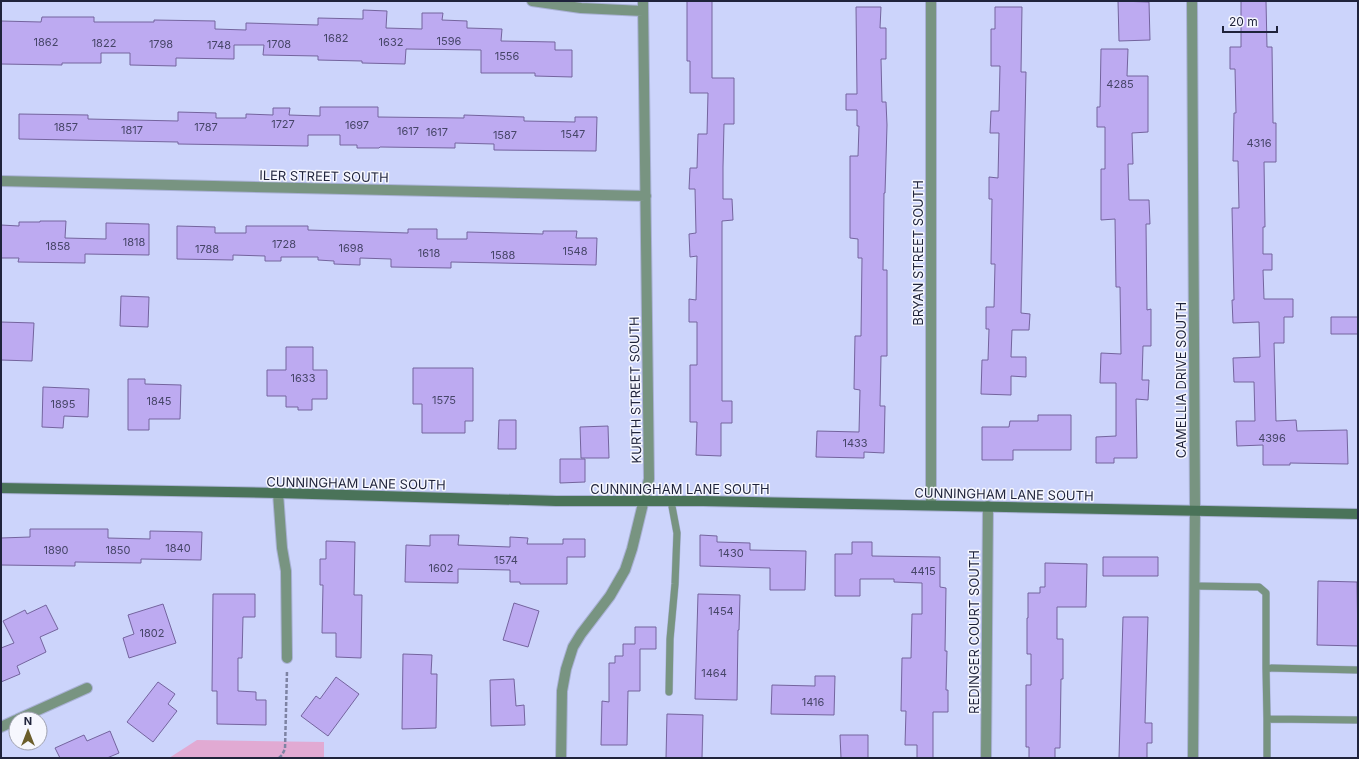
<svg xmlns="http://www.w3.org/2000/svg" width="1359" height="759" font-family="Inter,sans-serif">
<rect width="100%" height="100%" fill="#ccd4fb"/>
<path fill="#e1aad3" d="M197,740l127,2v16h-155z"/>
<path fill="#bdaaf1" stroke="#74649e" d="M687,1h25v77h22v46h-10l-1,43v32h9l1,21 -11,1v180h10v22h-11v33l-25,-1 1,-33h-7v-57h7v-43h-8v-23l7,1 1,-44 -7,1 -1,-23 7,-1 -1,-44h-6l1,-21h7l1,-34h9l1,-41h-18v-32h-3z
M1118,1l31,1 1,38 -31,1z
M1241,1h25l1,46h5l1,76h3v39h-12l1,65h-2v27h9v16h-9l1,29h29v18h-9v26h-10l2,78 20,-1 1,11 50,-1 1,34 -58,-1v2h-27v-20l-26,1 -1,-25h19l-1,-39h-20l-1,-24 27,-1 -1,-35 -26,1 -1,-23h2l-2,-92h7l-1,-47h-5l1,-48h2l-1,-44h-5v-22h11z
M856,7h25l-1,21h6v31h-5l1,43h4l1,23 -2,68h-1l-1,77h4v86h-6l-1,50h5l-1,47 -20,-1v6l-48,-1 1,-26 42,1 1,-42 -6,-1 1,-53h6l1,-78h-4v-19l-8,-1v-82h8l1,-30h-2v-16h-11v-16h11z
M995,7h27l-1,65h5l-5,241 9,1 -1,16h-17l-1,27h15v20l-15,-1v19l-30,-1 1,-34h6l1,-31h-3v-22h8l1,-43h-4l1,-65h-3v-22l9,1 1,-45h-9l1,-22h8l1,-45h-9v-37h4z
M363,10l24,1 -1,17 36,1v-16h21l-1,7 25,1v7l35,1 -1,12 54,1v8h17v27l-37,-1v-3h-54v-23l-75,-1 -1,15 -43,-1v-2l-44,-1v-4l-55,-1 1,-10h-30v14l-58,-1v8l-46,-1v-12h-29v10h-39v2l-61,-1v-43l40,1 1,-5h52v5h60v-2l61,1v8l31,1v-7l72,2v-7l45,1z
M1101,49h27l-1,27h21v56l-16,1 1,31h-5l1,36h20l1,24h-4l1,86 4,-1v37h-8l-1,34h7l-1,20 -12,-1 1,59h-23v5h-18v-26l20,-1v-53h-16l1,-30 20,1 -1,-67h-4l-1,-68 -14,1v-51h4v-42h-8v-20h3z
M320,107h58v10l86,1v-3l60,2v4l51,1v-5h22l-1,34 -102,-1v-6l-39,-1v5l-75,-1 -1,1h-22v-3h-17v-10h-32v11l-130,-2v-2l-159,-3v-25l69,1v4l90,2v-9l38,1v5h30v-4l27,1v-7h17l-1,7 31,1z
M40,221h26l-1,17 41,1v-16l43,1v31l-64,-1v9l-67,-1 1,-4h-18v-33l18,1v-4h21z
M177,226l38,1v6h31v-7h62v4l100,3v-4h29v10h30v-7l76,2v-3h34l-1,7h21l-1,27 -145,-3v6l-60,-1v-8l-31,-1v7l-26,-1v-3l-16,-1v-3h-37v4h-16v-5l-32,-1v5l-56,-1z
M121,296l28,1 -1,30 -28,-1z
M1331,317h27v17h-27z
M1,322l33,1 -2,38 -31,-1z
M286,347h27v23h14v29h-15v11h-14v-3h-12v-11h-19v-26h19z
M413,368h60v53h-8v12h-43v-29h-9z
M128,379h17v5l36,1 -1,34h-31v11h-21z
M43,387l46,2 -1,28 -24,-1 -1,12 -21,-1z
M1038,415h33v35h-58v10h-31v-33h27l1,-6h28z
M499,420h17v29h-18z
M608,426l1,32h-28l-1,-31z
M560,459h25v23l-25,1z
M30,529h78v9l42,1v-8l52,1 -1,28 -60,-1v4l-66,-1v4l-74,-1v-27l29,-1z
M430,535h29l-1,10 52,2v-10l18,1 -1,6h36v-5h22v18h-18v27h-47v-2h-10v-12l-52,-1v14l-53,-1 1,-37 24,1z
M700,535l17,1v6l33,1v7l56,1 -1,39h-35v-22l-70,-2z
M326,541l29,1 -1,53h8l-1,63 -25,-1v-24h-14l1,-48h-3v-26h6z
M852,542h20v14l68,1v30l6,1 -1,63h2l-1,39h2v22h-15v46h-16v-13h-12l1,-34h-5l1,-53h9l1,-44h10v-31l-28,-1v-3h-34v17h-25v-42h17z
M1103,557h55v19h-55z
M1045,563l42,1 -1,43h-29v32h6v40h-2l-1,69h-5v10h-26v-11h-3v-62h5v-31h-4v-36h1v-25h12v-6h5z
M1318,581l39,1 1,64 -41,-1z
M213,594h42v23h-12l-1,41h-4v33l18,1v8h10v25l-49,-1v-33h-5z
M698,594l42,1 -1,35h-1l-1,70 -42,-1z
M514,603l25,8 -11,36 -25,-7z
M163,604l13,39 -47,15 -6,-20 11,-4 -6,-19z
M46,605l12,24 -18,8 6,15 -29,14 3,8 -19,8v-34l13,-5 -11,-22 22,-11 2,4z
M1123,617h25l-3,106h7v20h-5v15h-28z
M635,627h21v22h-16v42h-12l-1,54h-26l1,-44 7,1v-39h6v-7h8v-12h12z
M403,654l29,1 -1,19h6l-1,54 -34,1z
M815,676h20l-1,39 -63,-1 1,-29 43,1z
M336,677l23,17 -31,42 -27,-20 15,-20 4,3z
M514,679l2,27 8,-1 1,20 -34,1 -1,-46z
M158,682l17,12 -7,10 9,7 -24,31 -26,-20z
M667,714l36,1 -1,43h-36z
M110,731l9,22 -12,5h-47l-5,-10 29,-13 3,6z
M840,735h28v23h-27z"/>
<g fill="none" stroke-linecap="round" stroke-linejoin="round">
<defs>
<path id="lane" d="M1194,586l65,1 7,6v75l92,2
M1266,668l1,51
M669,692l1,-53 5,-55 2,-51 -6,-32
M1267,758v-39l91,1"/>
<path id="street" d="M532,1l49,7 62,3
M931,1v504
M1192,1l3,509 -2,248
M1,181l645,15
M278,493l4,55 4,23 1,87
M18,719l69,-31
M1,727l15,-7
M561,758l1,-67 4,-22 7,-22 8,-13 29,-38 15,-26 7,-21 17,-70 -6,-478
M986,758l2,-252"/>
<path id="secondary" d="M1,488l277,5 278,8h147l655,13"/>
</defs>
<use href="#lane" stroke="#a9b1d5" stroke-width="8"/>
<use href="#street" stroke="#a9b1d5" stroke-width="12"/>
<use href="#secondary" stroke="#a9b1d5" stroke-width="12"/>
<path stroke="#7d83a3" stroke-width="2.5" stroke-dasharray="4 2" stroke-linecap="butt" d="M279,758l3,-3 3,-6 2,-78"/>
<use href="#lane" stroke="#789481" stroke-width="7"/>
<use href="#street" stroke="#789481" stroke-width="10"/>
<use href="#secondary" stroke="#4a7359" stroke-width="10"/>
</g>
<g text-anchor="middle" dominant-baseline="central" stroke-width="3" stroke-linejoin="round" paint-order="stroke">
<g font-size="11" fill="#464568">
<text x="336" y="38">1682</text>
<text x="449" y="41">1596</text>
<text x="46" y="42">1862</text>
<text x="391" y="42">1632</text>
<text x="104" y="43">1822</text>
<text x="161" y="44">1798</text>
<text x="279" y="44">1708</text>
<text x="219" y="45">1748</text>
<text x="507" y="56">1556</text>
<text x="1120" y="84">4285</text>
<text x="283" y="124">1727</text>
<text x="357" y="125">1697</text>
<text x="66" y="127">1857</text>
<text x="206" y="127">1787</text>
<text x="132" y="130">1817</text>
<text x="408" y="131">1617</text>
<text x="437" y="132">1617</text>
<text x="573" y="134">1547</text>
<text x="505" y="135">1587</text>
<text x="1259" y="143">4316</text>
<text x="134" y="242">1818</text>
<text x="284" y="244">1728</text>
<text x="58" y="246">1858</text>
<text x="351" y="248">1698</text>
<text x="207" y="249">1788</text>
<text x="575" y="251">1548</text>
<text x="429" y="253">1618</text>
<text x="503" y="255">1588</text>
<text x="303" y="378">1633</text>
<text x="444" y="400">1575</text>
<text x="159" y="401">1845</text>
<text x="63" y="404">1895</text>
<text x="1272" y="438">4396</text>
<text x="855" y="443">1433</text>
<text x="178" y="548">1840</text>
<text x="56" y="550">1890</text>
<text x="118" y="550">1850</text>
<text x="731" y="553">1430</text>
<text x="506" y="560">1574</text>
<text x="441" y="568">1602</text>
<text x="923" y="571">4415</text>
<text x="721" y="611">1454</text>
<text x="152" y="633">1802</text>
<text x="714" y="673">1464</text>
<text x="813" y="702">1416</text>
</g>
<g font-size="13" fill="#1f233b" stroke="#f6f7fe">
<text transform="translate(324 176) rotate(1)">ILER STREET SOUTH</text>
<text transform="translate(918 253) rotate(-90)">BRYAN STREET SOUTH</text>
<text transform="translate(1181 380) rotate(-90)">CAMELLIA DRIVE SOUTH</text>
<text transform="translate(635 390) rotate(-91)">KURTH STREET SOUTH</text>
<text transform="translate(356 483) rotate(1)">CUNNINGHAM LANE SOUTH</text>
<text x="680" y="489">CUNNINGHAM LANE SOUTH</text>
<text transform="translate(1004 494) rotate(1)">CUNNINGHAM LANE SOUTH</text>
<text transform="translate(974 632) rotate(-90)">REDINGER COURT SOUTH</text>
</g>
</g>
<rect width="1359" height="759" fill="none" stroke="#1f233b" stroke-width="4"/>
<g transform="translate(28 731)"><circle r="19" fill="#f6f7fe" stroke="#a0a2b0"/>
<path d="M0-3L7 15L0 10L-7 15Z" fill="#6b5e2b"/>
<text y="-6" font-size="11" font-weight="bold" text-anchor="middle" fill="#1f233b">N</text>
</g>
<path d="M1223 26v6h54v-6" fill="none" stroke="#1f233b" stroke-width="2"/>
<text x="1229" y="26" font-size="12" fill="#1f233b" stroke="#f6f7fe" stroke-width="3" paint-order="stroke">20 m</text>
</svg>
